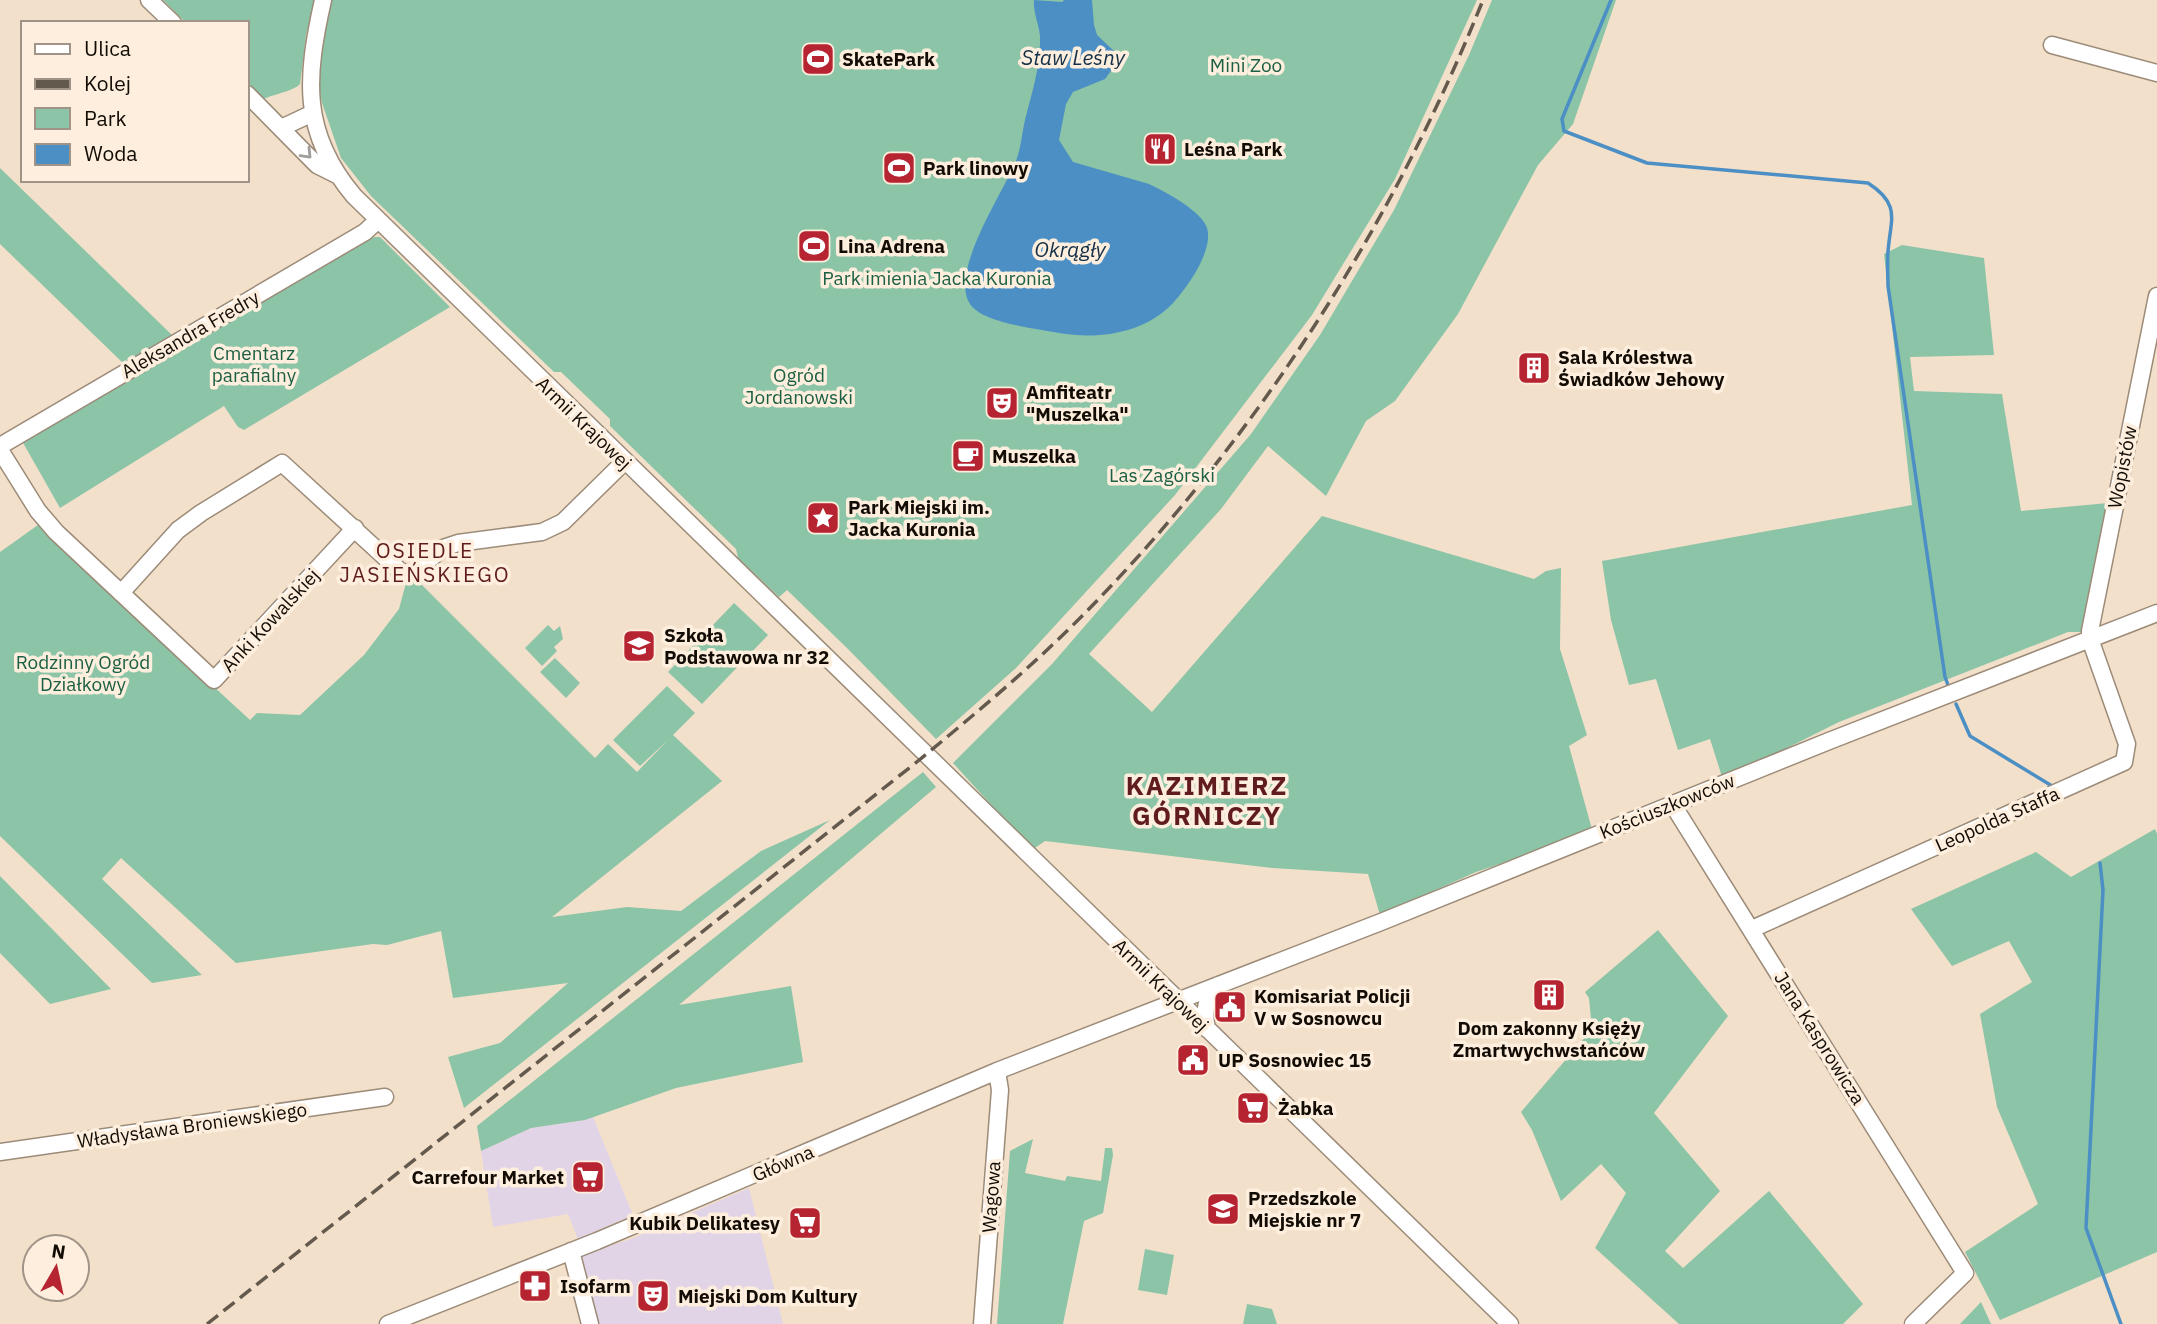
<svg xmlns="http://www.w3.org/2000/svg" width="2157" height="1324" font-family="'IBM Plex Sans',sans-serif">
<rect width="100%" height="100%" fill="#f3e0cb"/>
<path fill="#e2d4e7" d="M593,1117l40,98 -55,24 -10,-25 -75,13 -12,-76 50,-23 54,-8z
M749,1188l34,136h-185l-17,-69 50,-16z"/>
<path fill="#8bc4a7" d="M163,0h152l-9,35 -6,49c-6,7 -26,10 -36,15l-17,-17v-59h-61z
M331,0h1146l-82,179 -83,136 -137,180 -159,173 -80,71 -87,-89 -62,-60 -8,7 -41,-39 -2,-9 -126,-123v-7l-49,-47h-7l-183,-176 -30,-38 -19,-55 -6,-33z
M1492,0h124l-43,124 -35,41 -80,149 -63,87 -29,20 -40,75 -58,-50 -47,63 -132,145 63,58 170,-196 212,63 12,-8 15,-3 -1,81 27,86 -18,11 24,87 -117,39 -96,43 -12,-41 -95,-6 -228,-27 -13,9 -79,-87 99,-99 199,-230 69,-99 74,-125 75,-155z
M0,168l173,168 -49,28 -124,-120z
M375,237h5l70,70 -206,123 -6,-3 -14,-21 -164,102 -38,-67 342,-201z
M1902,245l82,13 10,97 -84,2 4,34 88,3 19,117 98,-9 -25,130h-26l-229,90 -116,58 -13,-41 -32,11 -22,-71 -27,6 -18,-65 -9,-59 310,-56 -28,-251z
M38,525l212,195 7,-7 43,2 64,-60 35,-46 7,-26 12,-2 177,177 13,-14 29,28 31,-32 -28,26 -27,-26 54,-54 28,27 -22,22 49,46 -170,136 75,-10 54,4 80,-60 69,-31 -366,288 -16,-51 52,-14 68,-60 -115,15 -12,-67 -54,14 -14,-1 -137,19 -115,-105 -19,21 100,96 -50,8 -152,-147v-284z
M734,603l34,32 -66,69 -34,-32z
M548,625l6,6 6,-5 3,13 -9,8 3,4 -15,15 -17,-18z
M555,658l25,25 -14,15 -26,-26z
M923,772l13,15 -257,218 112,-19 12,76 -127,26 -91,32 -54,8 -50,23 -4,-25z
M2155,829l2,5v418l-157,68 -35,-68 73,-48 -41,-97 -17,-93 52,-32 -23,-41 -57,25 -41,-57 125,-57 35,25z
M0,876l111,113 -61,15 -50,-51z
M1658,930l70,86 -74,97 66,78 -55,60 18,17 86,-77 94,113 -20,20h-164l-84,-76 31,-55 -25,-29 -40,37 -29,-71 -11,-18 71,-83 -3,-31 -4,-6z
M1033,1139l-8,34 40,8 2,-5 34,5 4,-33h7l1,7 -10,58 -19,8 -21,103h-66l13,-173z
M1145,1249l29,6 -7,40 -29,-5z
M1981,1302l10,22h-31z
M1247,1304l25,5 5,15h-34z"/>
<path fill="#4c8fc5" d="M1034,0l28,2 2,-2h28l2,25 3,10 17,16 2,13 -11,15 -32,13 -7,12 -7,36 14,22 76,22c15,7 53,27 58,44 7,22 -20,60 -34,75 -28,30 -74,37 -114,30 -21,-4 -77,-10 -89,-29 -21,-32 33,-111 46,-143 5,-13 6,-28 9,-41 7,-28 16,-55 15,-84 -1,-12 -7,-23 -6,-36z"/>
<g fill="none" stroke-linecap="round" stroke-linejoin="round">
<path stroke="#4c8fc5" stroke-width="3.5" d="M1611,0l-49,119 2,12 83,32 221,20c34,22 22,37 20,69 -1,11 0,22 0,34l57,391 3,8
M1956,704l14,32 82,50
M2100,863l3,27 -17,338 35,96"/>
<defs>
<path id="minor" d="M149,0l24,23
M323,0c-17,76 -23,132 31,196l1156,1128
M2052,45l105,28
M247,94l70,71 20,10
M281,128l32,-15
M0,446l365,-214 13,-12
M0,450l38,61 18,21 158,148 141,-152
M121,593l57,-63 23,-17 81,-50 118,108 7,3 6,-1 30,-25 15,-5 84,-11 21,-10 61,-60
M1673,805l292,468 -52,51
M1752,929l372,-167 3,-18 -37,-105v-8l67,-335
M1207,1029c-4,-18 -1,-30 11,-44
M0,1152l385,-55
M571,1251l19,73
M388,1324l209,-83 400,-170 384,-149 448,-181 328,-128
M982,1324l18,-234 -3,-19"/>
</defs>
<use href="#minor" stroke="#9c8b78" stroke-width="19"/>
<use href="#minor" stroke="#fff" stroke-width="16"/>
<path stroke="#64594d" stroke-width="3.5" stroke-dasharray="14 7" stroke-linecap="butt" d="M207,1324l711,-563c57,-47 115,-95 167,-148 171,-174 307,-386 398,-613"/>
</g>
<defs><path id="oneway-chevron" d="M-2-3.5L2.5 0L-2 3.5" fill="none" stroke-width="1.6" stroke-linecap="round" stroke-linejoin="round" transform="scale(1.75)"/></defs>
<use stroke="#a09e9b" href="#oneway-chevron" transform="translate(307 154) rotate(46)"/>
<defs>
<symbol id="stadium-square" viewBox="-11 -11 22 22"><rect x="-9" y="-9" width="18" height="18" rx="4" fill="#b62432" stroke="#fdeedd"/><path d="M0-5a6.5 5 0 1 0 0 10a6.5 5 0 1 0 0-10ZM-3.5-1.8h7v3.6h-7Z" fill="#fff"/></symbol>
<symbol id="restaurant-square" viewBox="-11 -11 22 22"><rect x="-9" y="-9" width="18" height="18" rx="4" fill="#b62432" stroke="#fdeedd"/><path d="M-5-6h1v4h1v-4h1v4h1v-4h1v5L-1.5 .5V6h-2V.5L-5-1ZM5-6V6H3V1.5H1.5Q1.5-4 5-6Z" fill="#fff"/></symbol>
<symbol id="building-square" viewBox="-11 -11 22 22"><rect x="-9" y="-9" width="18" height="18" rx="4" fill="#b62432" stroke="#fdeedd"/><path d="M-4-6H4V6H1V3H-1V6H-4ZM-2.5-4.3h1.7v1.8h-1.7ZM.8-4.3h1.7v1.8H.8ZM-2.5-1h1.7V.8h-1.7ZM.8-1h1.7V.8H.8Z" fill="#fff"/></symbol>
<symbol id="theatre-square" viewBox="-11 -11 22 22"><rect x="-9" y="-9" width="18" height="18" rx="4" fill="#b62432" stroke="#fdeedd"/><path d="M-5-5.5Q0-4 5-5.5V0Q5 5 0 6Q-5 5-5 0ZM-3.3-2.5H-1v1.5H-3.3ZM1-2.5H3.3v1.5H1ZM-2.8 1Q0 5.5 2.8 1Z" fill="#fff"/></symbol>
<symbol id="cafe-square" viewBox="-11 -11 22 22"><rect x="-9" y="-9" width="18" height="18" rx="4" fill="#b62432" stroke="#fdeedd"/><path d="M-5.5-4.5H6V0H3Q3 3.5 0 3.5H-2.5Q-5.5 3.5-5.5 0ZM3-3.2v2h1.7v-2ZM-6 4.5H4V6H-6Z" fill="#fff"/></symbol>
<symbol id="sight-square" viewBox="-11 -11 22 22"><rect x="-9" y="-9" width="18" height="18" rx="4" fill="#b62432" stroke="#fdeedd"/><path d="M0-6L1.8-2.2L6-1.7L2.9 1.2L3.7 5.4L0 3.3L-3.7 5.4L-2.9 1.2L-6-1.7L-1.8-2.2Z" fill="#fff"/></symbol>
<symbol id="school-square" viewBox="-11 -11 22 22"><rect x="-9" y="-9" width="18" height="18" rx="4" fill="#b62432" stroke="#fdeedd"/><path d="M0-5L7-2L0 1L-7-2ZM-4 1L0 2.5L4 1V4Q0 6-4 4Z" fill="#fff"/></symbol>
<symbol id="civic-square" viewBox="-11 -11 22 22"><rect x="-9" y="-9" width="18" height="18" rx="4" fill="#b62432" stroke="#fdeedd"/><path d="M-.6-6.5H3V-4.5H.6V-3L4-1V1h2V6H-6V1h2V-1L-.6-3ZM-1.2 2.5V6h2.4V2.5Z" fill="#fff"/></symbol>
<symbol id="supermarket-square" viewBox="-11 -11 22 22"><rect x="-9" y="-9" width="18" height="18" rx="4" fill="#b62432" stroke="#fdeedd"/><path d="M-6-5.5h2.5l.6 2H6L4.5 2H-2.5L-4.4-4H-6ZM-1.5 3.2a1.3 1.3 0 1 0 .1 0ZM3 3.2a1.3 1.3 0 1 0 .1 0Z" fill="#fff"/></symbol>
<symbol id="pharmacy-square" viewBox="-11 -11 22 22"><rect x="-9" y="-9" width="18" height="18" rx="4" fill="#b62432" stroke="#fdeedd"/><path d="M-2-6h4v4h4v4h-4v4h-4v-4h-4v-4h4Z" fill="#fff"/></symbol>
</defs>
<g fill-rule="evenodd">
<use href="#stadium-square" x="799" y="40" width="38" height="38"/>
<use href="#restaurant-square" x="1141" y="130" width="38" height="38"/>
<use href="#stadium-square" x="880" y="149" width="38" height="38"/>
<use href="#stadium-square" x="795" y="227" width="38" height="38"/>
<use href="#building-square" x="1515" y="349" width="38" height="38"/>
<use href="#theatre-square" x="983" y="384" width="38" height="38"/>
<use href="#cafe-square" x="949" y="437" width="38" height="38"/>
<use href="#sight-square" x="804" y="499" width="38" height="38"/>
<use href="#school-square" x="620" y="627" width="38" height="38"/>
<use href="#building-square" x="1530" y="976" width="38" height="38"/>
<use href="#civic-square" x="1211" y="988" width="38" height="38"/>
<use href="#civic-square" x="1174" y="1041" width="38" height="38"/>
<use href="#supermarket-square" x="1234" y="1089" width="38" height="38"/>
<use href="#supermarket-square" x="569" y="1158" width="38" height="38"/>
<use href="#school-square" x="1204" y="1190" width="38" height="38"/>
<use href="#supermarket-square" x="786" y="1204" width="38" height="38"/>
<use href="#pharmacy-square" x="516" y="1267" width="38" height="38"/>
<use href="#theatre-square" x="634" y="1277" width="38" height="38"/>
</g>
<g text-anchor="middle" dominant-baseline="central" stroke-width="7" stroke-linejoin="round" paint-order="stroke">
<g font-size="19" font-weight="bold" fill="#120c05" stroke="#fdeedd" text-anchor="start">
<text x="842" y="59">SkatePark</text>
<text x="1184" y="149">Leśna Park</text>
<text x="923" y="168">Park linowy</text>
<text x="838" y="246">Lina Adrena</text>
<text x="1558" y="357">Sala Królestwa<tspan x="1558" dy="22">Świadków Jehowy</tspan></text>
<text x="1026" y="392">Amfiteatr<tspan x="1026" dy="22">"Muszelka"</tspan></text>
<text x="992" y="456">Muszelka</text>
<text x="848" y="507">Park Miejski im.<tspan x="848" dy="22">Jacka Kuronia</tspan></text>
<text x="664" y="635">Szkoła<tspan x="664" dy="22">Podstawowa nr 32</tspan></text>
<text x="1254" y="996">Komisariat Policji<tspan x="1254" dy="22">V w Sosnowcu</tspan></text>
<text x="1549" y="1028" text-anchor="middle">Dom zakonny Księży<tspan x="1549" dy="22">Zmartwychwstańców</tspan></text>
<text x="1218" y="1060">UP Sosnowiec 15</text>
<text x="1278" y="1108">Żabka</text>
<text x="564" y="1177" text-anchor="end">Carrefour Market</text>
<text x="1248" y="1198">Przedszkole<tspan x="1248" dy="22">Miejskie nr 7</tspan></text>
<text x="780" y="1223" text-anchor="end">Kubik Delikatesy</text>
<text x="560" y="1286">Isofarm</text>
<text x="678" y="1296">Miejski Dom Kultury</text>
</g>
<g font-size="19" fill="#1b6044" stroke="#fdeedd">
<text x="1246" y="65">Mini Zoo</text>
<text x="937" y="278">Park imienia Jacka Kuronia</text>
<text x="254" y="353">Cmentarz<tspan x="254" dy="22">parafialny</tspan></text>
<text x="799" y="375">Ogród<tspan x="799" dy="22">Jordanowski</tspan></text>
<text x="1162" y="475">Las Zagórski</text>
<text x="83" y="662">Rodzinny Ogród<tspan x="83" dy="22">Działkowy</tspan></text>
</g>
<g font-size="19" fill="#120c05" stroke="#fdeedd">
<text transform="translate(190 334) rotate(-30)">Aleksandra Fredry</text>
<text transform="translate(584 423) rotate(44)">Armii Krajowej</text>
<text transform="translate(2122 467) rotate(-79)">Wopistów</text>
<text transform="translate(270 620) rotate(-47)">Anki Kowalskiej</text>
<text transform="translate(1667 806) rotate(-22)">Kościuszkowców</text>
<text transform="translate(1997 819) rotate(-24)">Leopolda Staffa</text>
<text transform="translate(1161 985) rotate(44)">Armii Krajowej</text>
<text transform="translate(1820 1038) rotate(58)">Jana Kasprowicza</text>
<text transform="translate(192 1125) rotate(-8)">Władysława Broniewskiego</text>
<text transform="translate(783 1163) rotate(-23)">Główna</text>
<text transform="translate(991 1197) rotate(-86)">Wagowa</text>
</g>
<g font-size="21" font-style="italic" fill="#122f47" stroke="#fdeedd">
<text x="1073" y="57">Staw Leśny</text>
<text x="1070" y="249">Okrągły</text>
</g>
<g font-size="21" letter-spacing="2" fill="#601b1e" stroke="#fdeedd">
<text x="425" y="550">OSIEDLE<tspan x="425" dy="24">JASIEŃSKIEGO</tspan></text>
</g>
<g font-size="26" font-weight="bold" letter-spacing="2" fill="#601b1e" stroke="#fdeedd">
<text x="1207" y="785">KAZIMIERZ<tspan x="1207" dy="30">GÓRNICZY</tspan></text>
</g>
</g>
<rect x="21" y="21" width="228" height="161" fill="#fdeedd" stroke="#9f9487" stroke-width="2"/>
<rect x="35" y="44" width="35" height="10" fill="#ffffff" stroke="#9f9487" stroke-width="2"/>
<text x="84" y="56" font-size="21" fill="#120c05">Ulica</text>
<rect x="35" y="79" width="35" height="10" fill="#64594d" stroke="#9f9487" stroke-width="2"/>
<text x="84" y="91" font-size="21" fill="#120c05">Kolej</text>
<rect x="35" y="108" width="35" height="21" fill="#8bc4a7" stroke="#9f9487" stroke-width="2"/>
<text x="84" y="126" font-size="21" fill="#120c05">Park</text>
<rect x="35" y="144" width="35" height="21" fill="#4c8fc5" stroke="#9f9487" stroke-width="2"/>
<text x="84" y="161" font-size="21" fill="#120c05">Woda</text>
<g transform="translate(56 1268) rotate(9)"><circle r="33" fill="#fdeedd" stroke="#9f9487" stroke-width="2"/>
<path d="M0-5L12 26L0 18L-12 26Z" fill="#b62432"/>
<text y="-10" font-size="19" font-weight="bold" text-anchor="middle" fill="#120c05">N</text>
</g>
</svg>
